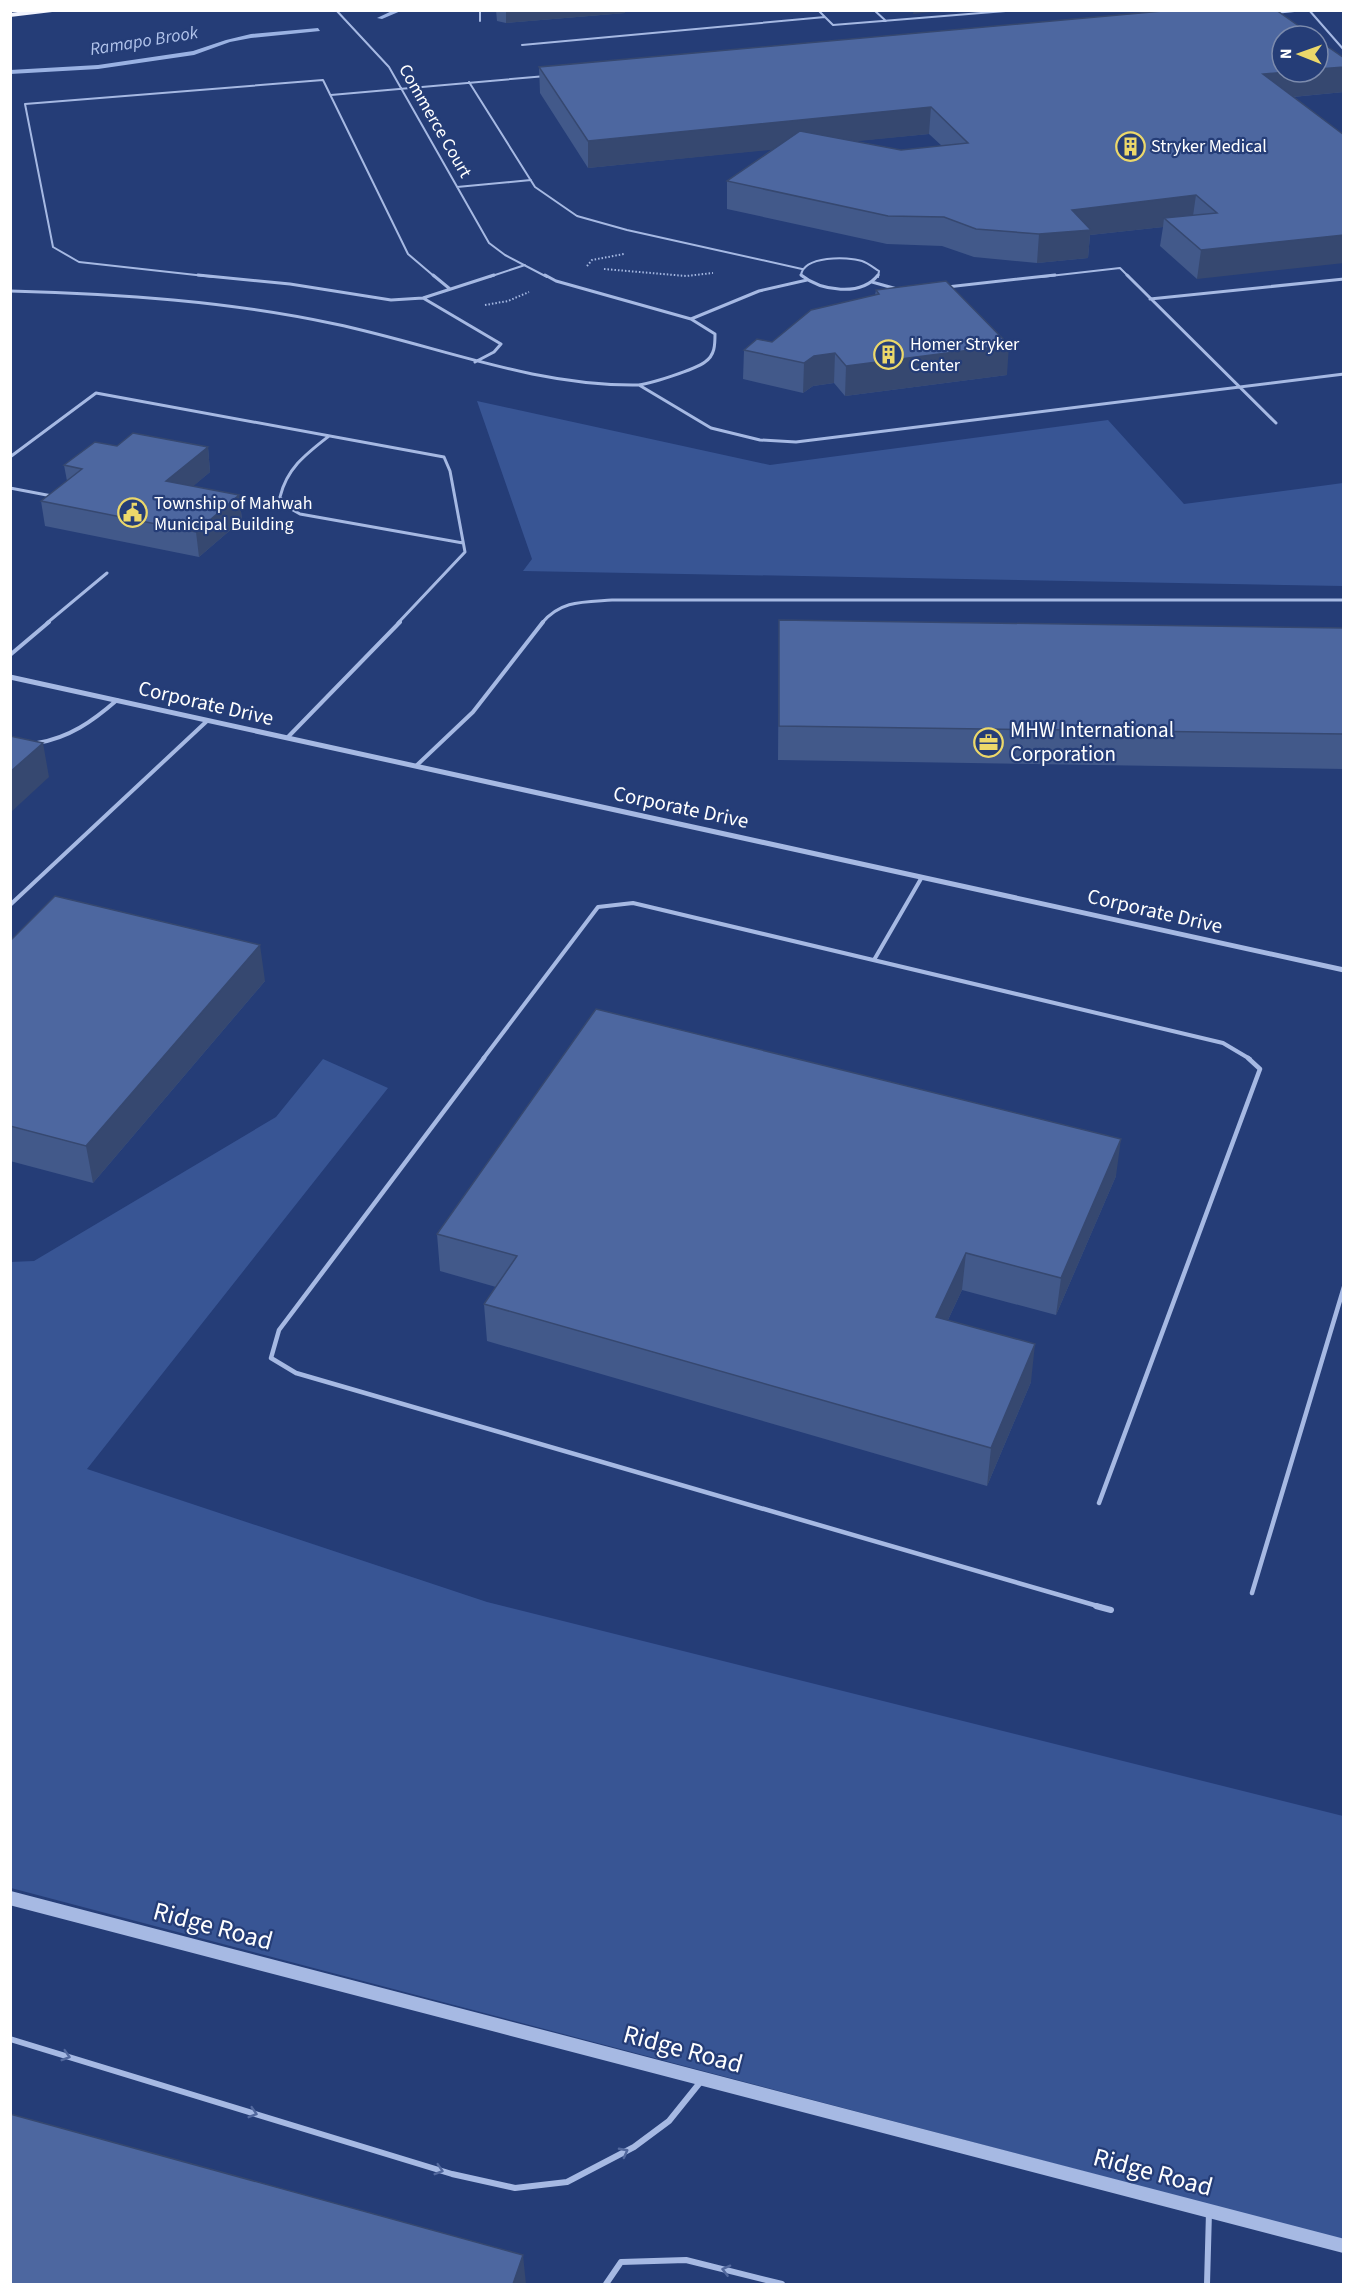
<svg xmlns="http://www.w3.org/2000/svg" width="1354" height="2295" font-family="'Source Sans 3',sans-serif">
<rect width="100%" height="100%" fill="#253d77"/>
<path fill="#385594" d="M477,401l293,64 338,-45 76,84 159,-21v103l-820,-15 9,-12z
M323,1059l65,29 -301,381 400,133 856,214v424l-1332,-352 -1,-626 24,-1 242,-144z"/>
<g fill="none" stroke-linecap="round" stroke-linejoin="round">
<path fill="#9ab2e3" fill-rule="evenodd" d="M394,10h9l-21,9 -5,-1z
M318,28l2,3 -69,7 -21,4 -36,13 -96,14 -88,5v-4l88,-5 95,-14 33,-11 25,-6z"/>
<path stroke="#a6b9e3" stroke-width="2" stroke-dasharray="1.5 2" stroke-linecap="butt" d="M587,266l5,-6 32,-6
M604,269l82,7 27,-3
M485,305l23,-4 21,-9"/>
<path stroke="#a6b9e3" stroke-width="2" d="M336,10l53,57 100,176 16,12 42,22
M480,10v11
M818,10l15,15 186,-15
M874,10l12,11
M1309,10l35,40
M1275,13l29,-3
M522,45l303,-28
M469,82l66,105 42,29 50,14 175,39
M331,95l215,-19
M457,187l74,-7
M214,277l-135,-15 -26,-15 -28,-143 298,-24 85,174 27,23
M489,277l36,-12
M803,277l-2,-2c3,-19 46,-19 61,-14 6,2 12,7 17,10l-1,6
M1041,277l79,-9 9,9"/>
<path stroke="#a6b9e3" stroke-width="3" d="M198,275l92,9 101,16 32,-2 71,-23
M433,275l17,14
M801,275c20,16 60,22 77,0
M1127,275l149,148
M872,282l25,7
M947,287l108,-12
M10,291c109,3 218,10 325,33 100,21 197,62 301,61 12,0 60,-16 69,-23 10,-7 10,-17 10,-28l-24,-15 -135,-38 -11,-6
M423,298l78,46 -7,8 -19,10
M1150,299l194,-20
M691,319l68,-28 48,-11
M639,385l72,43 49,12 36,2 548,-68
M329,436c-23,18 -42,32 -49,61l6,9 14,8 163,29
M10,457l86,-64 348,64 6,14 15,81 -67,71
M10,488l42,8
M47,623l60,-50
M542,623c19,-23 42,-21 70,-23h732"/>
<path stroke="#a6b9e3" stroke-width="4" d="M10,655l39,-33
M287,738l113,-116
M37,743c32,-5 56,-22 80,-43
M416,766l57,-54 70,-90
M10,905l197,-184
M874,960l48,-83
M483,1059l115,-152 35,-4 590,140 27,16"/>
<path stroke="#a6b9e3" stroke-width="4.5" d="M484,1058l-205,272 -8,28 25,15 805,234
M1099,1503l161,-434 -12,-11
M1252,1593l92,-306"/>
<path stroke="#a6b9e3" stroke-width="6" d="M1096,1606l15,4
M10,2039l442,135 63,14 52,-6 67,-35 35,-26 33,-41
M606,2284l15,-22 65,-2 96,24
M1207,2284l2,-72"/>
<path stroke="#a6b9e3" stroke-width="5" d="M10,677l1334,293"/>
<path stroke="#a6b9e3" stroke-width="14" d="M10,1898l1334,348"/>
<path fill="#f2f4fe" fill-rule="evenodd" d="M33,10h36l-59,7v-4z"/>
</g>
<path fill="#42598a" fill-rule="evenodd" d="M496,10h129v3l-119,10 -9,-2z
M1344,58v34l-51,5 -96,182 -37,-33 3,-19 -73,8 -2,23 -51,5 -63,-6 -32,-11 -55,-2 -160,-35v-28l46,-32 -185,19 -48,-75 -1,-26zM929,134l13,12 -41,4 -47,-9z
M876,290l131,85 -162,21 -11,-13 -21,3 -10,7 -60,-14 1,-29 28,-8 103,-47z
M117,446l91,1 2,25 -17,14 46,9 3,25 -43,37 -154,-31 -4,-25 26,-20 -3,-16z
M779,620l565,8v141l-566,-9z
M10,941l255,40 -172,202 -83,-22z
M1116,1176l-60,139 -94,-25 -14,30 83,62 -44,104 -500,-145 -3,-37 12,-17 -56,-16 -3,-37z"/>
<path fill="#364870" d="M506,10h119v3l-119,10z
M914,10h37l-38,4z
M1344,67v25l-84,8 3,-26 25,-2h30v-3z
M931,107l-2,27 -341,34v-27z
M1196,195l-4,28 -28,-5 -1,9 -73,8 -2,23 -51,5 2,-29 33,-24z
M1344,235v28l-147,16 4,-29z
M1009,345l-2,30 -162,21 1,-30z
M835,353l-1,30 -21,3 -10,7 1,-30 10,-7z
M208,447l2,25 -40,34 -4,-25z
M239,495l3,25 -43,37 -3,-25z
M43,743l6,34 -39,36v-41z
M260,945l5,36 -172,202 -7,-37z
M1121,1139l-5,37 -60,139 5,-37z
M966,1253l-4,37 -30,64 4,-37z
M1035,1344l-4,38 -44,104 4,-38z
M523,2255l3,29h-13z"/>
<path fill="#4d67a0" stroke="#364870" stroke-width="1.5" d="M1174,10h102l37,26h-31v36h6l-25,2 81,61v100l-143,15 -37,-32 53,-5 -21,-18 -124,15 19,20 -52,4 -63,-5 -32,-12 -56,-1 -161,-35 73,-50 101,19 67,-7 -37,-36 -343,34 -49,-74z
M1318,40l26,18v9l-26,2z
M946,281l63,64 -163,21 -11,-13 -21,3 -10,7 -60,-13 13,-11 15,3 39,-32 68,-16 -3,-4z
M133,433l75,14 -42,34 73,14 -43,37 -155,-31 41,-32 -18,-4 31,-23 22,4z
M779,620l565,8v106l-565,-8z
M10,736l33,7 -33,29z
M55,896l205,49 -174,201 -76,-20v-185z
M596,1009l525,130 -60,139 -95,-25 -30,64 99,27 -44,104 -507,-144 33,-48 -80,-22z
M10,2114l513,141 -10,29h-503z"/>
<defs><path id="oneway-chevron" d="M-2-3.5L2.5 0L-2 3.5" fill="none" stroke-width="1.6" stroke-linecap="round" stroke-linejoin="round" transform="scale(1.5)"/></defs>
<g stroke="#52689d">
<use href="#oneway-chevron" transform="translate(66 2056) rotate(17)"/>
<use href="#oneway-chevron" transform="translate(253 2113) rotate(17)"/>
<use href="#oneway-chevron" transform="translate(624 2152) rotate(-28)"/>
<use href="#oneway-chevron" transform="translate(439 2170) rotate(17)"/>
<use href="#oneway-chevron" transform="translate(726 2270) rotate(-166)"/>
</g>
<defs>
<symbol id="building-ring" viewBox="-11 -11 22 22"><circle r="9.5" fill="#253d77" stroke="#ecd86a" stroke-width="1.5"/><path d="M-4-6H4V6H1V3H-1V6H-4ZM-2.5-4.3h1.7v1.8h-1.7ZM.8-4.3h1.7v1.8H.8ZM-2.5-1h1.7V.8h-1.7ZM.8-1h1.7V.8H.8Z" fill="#ecd86a"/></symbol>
<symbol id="civic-ring" viewBox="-11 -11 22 22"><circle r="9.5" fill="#253d77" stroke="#ecd86a" stroke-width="1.5"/><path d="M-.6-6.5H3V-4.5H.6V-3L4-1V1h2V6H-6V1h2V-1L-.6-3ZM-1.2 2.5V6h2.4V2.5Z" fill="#ecd86a"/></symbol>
<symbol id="office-ring" viewBox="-11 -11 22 22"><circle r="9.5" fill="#253d77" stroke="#ecd86a" stroke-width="1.5"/><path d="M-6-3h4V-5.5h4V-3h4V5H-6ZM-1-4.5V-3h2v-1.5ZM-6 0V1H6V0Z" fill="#ecd86a"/></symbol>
</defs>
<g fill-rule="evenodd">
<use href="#building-ring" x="1114" y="130" width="33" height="33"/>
<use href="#building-ring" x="872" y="338" width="33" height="33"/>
<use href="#civic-ring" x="116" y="496" width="33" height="33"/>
<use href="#office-ring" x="972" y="726" width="33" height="33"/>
</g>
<g text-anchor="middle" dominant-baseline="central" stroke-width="4.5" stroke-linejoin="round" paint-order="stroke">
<g font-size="18" font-style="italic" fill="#b1c3eb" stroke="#253d77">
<text transform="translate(144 41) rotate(-9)">Ramapo Brook</text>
</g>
<g font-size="18" fill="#fff" stroke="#253d77">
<text transform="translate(435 121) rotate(60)">Commerce Court</text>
</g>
<g font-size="18" fill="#fff" stroke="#253d77" text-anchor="start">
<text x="1151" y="146">Stryker Medical</text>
<text x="910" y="344">Homer Stryker<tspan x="910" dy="21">Center</tspan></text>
<text x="154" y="503">Township of Mahwah<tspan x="154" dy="21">Municipal Building</tspan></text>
</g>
<g font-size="21" fill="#fff" stroke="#253d77">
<text transform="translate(206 703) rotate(13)">Corporate Drive</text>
<text transform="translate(681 807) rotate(12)">Corporate Drive</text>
<text transform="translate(1155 911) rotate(13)">Corporate Drive</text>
</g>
<g font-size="21" fill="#fff" stroke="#253d77" text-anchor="start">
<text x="1010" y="730">MHW International<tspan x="1010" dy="24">Corporation</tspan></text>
</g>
<g font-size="26" fill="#fff" stroke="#253d77">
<text transform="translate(213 1926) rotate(15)">Ridge Road</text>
<text transform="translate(683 2049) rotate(15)">Ridge Road</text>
<text transform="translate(1153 2172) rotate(15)">Ridge Road</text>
</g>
</g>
<rect width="1354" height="2295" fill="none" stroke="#ffffff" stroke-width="24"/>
<g transform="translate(1300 54) rotate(271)"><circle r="28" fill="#253d77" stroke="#7c8bad" stroke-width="1.5"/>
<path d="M0-4.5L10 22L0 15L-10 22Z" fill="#ecd86a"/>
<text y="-9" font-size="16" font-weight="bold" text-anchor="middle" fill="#ffffff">N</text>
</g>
</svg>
